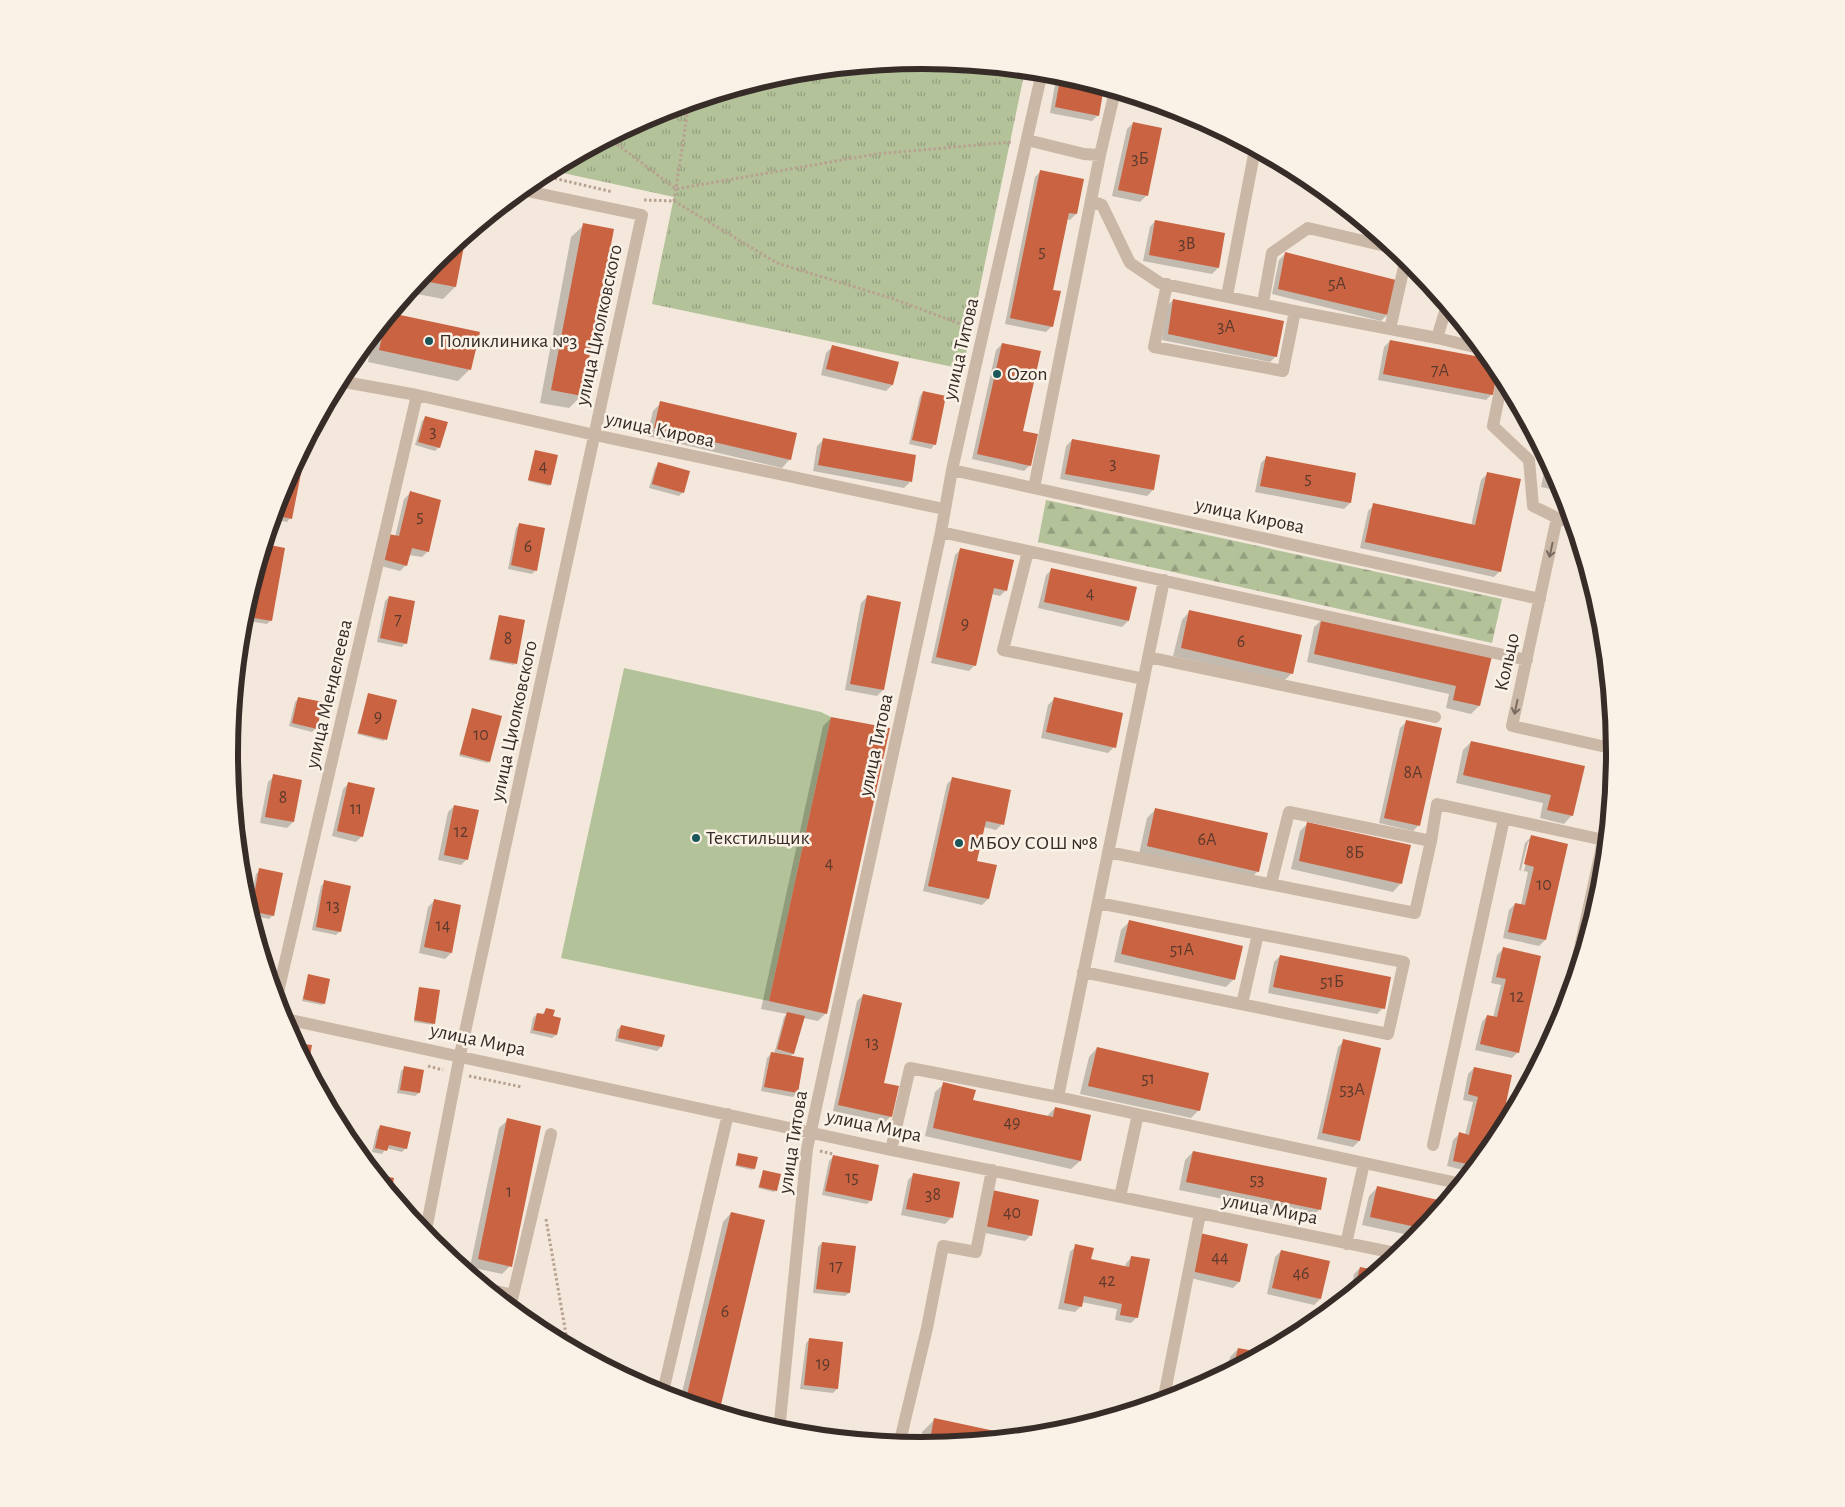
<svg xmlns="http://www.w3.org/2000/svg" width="1845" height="1507" font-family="'Alegreya Sans',sans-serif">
<defs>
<pattern id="forest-firs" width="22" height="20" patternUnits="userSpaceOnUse" patternTransform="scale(1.25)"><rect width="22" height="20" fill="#b4c29a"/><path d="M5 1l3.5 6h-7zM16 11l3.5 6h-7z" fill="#939e7e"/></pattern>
<pattern id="park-tufts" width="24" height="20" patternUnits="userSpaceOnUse" patternTransform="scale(1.25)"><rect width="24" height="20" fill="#b4c29a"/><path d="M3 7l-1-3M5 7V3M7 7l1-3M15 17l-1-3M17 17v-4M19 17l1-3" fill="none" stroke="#939e7e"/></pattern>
</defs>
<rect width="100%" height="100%" fill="#f3e8db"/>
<path fill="#b4c29a" d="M624,668l197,44 10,5 -62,284 -208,-43z"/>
<path fill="url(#forest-firs)" d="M1046,500l456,99 -10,44 -454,-101z"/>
<path fill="url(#park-tufts)" d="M923,60l102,10 -62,299 -311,-65 22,-107 -125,-27 108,-57 130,-40z"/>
<path fill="#0003" fill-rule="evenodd" d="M1057,73l46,14 -5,28 -6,6 -42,-8z
M1175,109l13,4 15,8 -29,-6z
M1133,123l28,6 -15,67 -6,6 -28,-6 15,-67z
M1041,171l35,43 -6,6 -4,-1 -14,72v35l-6,6 -41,-8 30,-147z
M1155,221l63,47 -6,6 -69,-13 7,-34z
M584,225l-3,171 -12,12 -29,-5 31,-166z
M464,237l-9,50 -12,12 -31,-6 2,-7 18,-23z
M1285,254l102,61 -6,6 -109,-27 7,-34z
M1173,300l103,56 -6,6 -108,-22 5,-34z
M391,314l79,55 -12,12 -90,-19 5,-27z
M1457,317l13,15 -15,-2z
M1390,341l103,19 4,5 -5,29 -6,6 -108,-20 6,-33z
M1002,344l28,121 -6,6 -52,-12 24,-109z
M832,347l65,16 -5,22 -6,6 -65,-16 5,-22z
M923,392l22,5 -11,48 -3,4 -22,-5 11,-48z
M661,403l129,56 -8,9 -135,-32 6,-25z
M426,417l13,30 -4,4 -20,-6 7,-24z
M823,440l87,42 -6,6 -91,-17 4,-25z
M1072,440l81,50 -6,6 -87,-17 6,-33z
M305,445l-15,73 -3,4 -15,-3 10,-31z
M535,451l15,33 -1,2 -21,-5z
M1267,457l83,46 -6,6 -89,-17 6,-29z
M1547,457l16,31 1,4 -23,-5z
M659,464l24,28 -4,4 -30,-8 6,-20z
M1487,474l13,97 -6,6 -134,-29 8,-37 6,-6 97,21 10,-46z
M410,493l18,58 -6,6 -13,-2 -3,10 -6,6 -23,-6 18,-28 9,-38z
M520,524l16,46 -4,4 -24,-5 8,-41z
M264,545l19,4 -13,72 -3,3 -25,-4z
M961,549l45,41 -6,6 -9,-2 -16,71 -6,6 -38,-8 24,-108z
M1052,569l76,52 -6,6 -84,-19 8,-33z
M389,597l16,46 -3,4 -25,-5 8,-41z
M867,597l33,6 -17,87 -6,6 -32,-6 16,-87z
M1190,611l102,62 -8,8 -111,-25 9,-36z
M499,616l16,47 -1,2 -25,-5z
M1323,619l167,37 -11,50 -8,8 -25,-6 3,-14 -142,-32 7,-35z
M369,694l27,7 -12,40 -27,-7z
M299,698l17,30 -4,4 -23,-6 6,-24z
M1054,699l60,48 -6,6 -67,-15 7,-33z
M472,709l17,52 -1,2 -29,-7z
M831,718l-5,295 -8,8 -15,-3 -10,36 -3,3 13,2 -6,34 -4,4 -32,-6 6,-33 4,-4h3l10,-37 3,-3 -26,-5 62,-283z
M1406,722l13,103 -6,6 -34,-8 21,-95z
M1471,742l112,25 -11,48 -8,9 -24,-6 3,-15 -87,-20 7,-33z
M274,776l26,5 -7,41 -6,6 -27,-5 8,-41z
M953,778l49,46 -6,6 -12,-3 -8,35 19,4 -7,33 -6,6 -59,-14 24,-107z
M349,783l13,53 -6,6 -24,-6 11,-47z
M454,806l13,53 -6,6 -23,-5 10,-48z
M1155,810l103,61 -8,8 -111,-25 8,-36z
M1308,823l93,60 -8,9 -102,-23 9,-38z
M1531,837l14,103 -6,6 -36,-8 6,-28 6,-6 6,1 7,-33 -9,-2 6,-27zM1528,842h2l-6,29 -3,-1z
M260,870l13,45 -4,4 -19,-4 -1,-6 7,-35z
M325,882l15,49 -4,4 -24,-5 9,-44z
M434,901l17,52 -6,6 -26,-6 9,-46z
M1129,922l105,57 -8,8 -112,-25 7,-32z
M1503,949l15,103 -6,6 -37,-8 7,-28 5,-6 6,2 8,-33 -10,-2 6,-28z
M1280,956l103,52 -6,6 -109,-21 6,-31z
M309,976l15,27 -2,2 -20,-4z
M420,988l14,35 -1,2 -19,-3z
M863,995l28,121 -6,6 -52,-11 24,-110z
M546,1009l6,8 4,18 -4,3 -22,-5 3,-15 4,-4 5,1z
M621,1026l40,21 -4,4 -42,-10 2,-11z
M1344,1041l35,8 -20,92 -6,6 -36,-8 21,-92z
M1097,1048l102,62 -8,8 -111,-24 9,-37z
M405,1067l14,26 -4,3 -18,-3 4,-22z
M1474,1068l22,75 -24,29 -25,-6 6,-26 6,-6 6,1 8,-33 -10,-2 5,-26z
M944,1084l28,17 75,15 8,-8 35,8 -10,45 -9,8 -146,-33 10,-44z
M508,1120l2,146 -8,8 -32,-7 29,-139z
M381,1126l25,22 -4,4 -16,-4 -4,6 -10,-2 5,-22z
M1193,1152l127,57 -9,8 -132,-27 6,-30z
M739,1154l15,15 -2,1 -17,-4z
M833,1157l38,43 -4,4 -45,-9 7,-34z
M763,1172l13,18 -2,2 -16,-4z
M914,1174l37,44 -6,6 -44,-9 7,-35z
M1377,1188l69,15 -28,34 -56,-12 7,-29z
M987,1198l44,37 -6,6 -45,-9z
M731,1213l-13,200 -38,-12 43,-179z
M1194,1240l53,5 -8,37 -6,6 -47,-11z
M822,1243l27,50 -4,3 -32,-3 5,-46z
M1076,1246l14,14 35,7 1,-4 6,-6 5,60 -6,6 -16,-3 2,-11 -36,-7v4l-6,6 -17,-3 12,-57z
M1281,1251l39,48 -6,6 -47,-11 8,-37z
M1360,1268l18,4 -28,24 4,-22z
M810,1339l27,50 -4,4 -33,-4 6,-46z
M1238,1349l25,5 -36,20 3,-17z
M935,1419l85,18 -101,10 3,-15z"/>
<path fill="#ca6341" d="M1061,74l43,13 -5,29 -44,-9z
M1133,122l29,6 -14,68 -30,-6z
M1040,170l44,9 -7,35 -8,-1 -16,77 8,1 -8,36 -43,-9z
M1155,220l70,13 -6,35 -70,-13z
M583,223l31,6 -32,167 -31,-6z
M466,236l-10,51 -32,-6 2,-10 6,-8z
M1285,252l111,28 -8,35 -110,-26z
M1173,299l111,22 -7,36 -109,-23z
M391,313l89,19 -9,38 -92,-20 7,-30z
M1390,340l101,19 7,8 -5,28 -110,-21z
M1002,343l39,8 -18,80 15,3 -7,32 -54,-12z
M832,345l67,17 -6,23 -67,-16z
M923,391l23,5 -10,49 -24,-5z
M660,401l137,32 -6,27 -137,-32z
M425,416l23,6 -8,26 -22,-6z
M823,438l93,17 -4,27 -94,-17z
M1072,439l88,16 -6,35 -89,-16z
M307,443l-15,76 -18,-4 8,-27z
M535,450l23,5 -7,30 -23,-5z
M1266,456l90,17 -5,30 -91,-17z
M658,462l32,9 -6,22 -32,-9z
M1551,465l2,4 7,12 -12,-2z
M1487,472l34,7 -20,93 -136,-30 8,-39 102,22z
M410,491l31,9 -12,52 -17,-4 -5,18 -25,-7 6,-25 11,2z
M519,523l26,5 -8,43 -26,-6z
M265,544l20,4 -13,73 -29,-5z
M960,548l54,12 -7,31 -13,-3 -18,78 -40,-9z
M1051,568l86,19 -8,34 -85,-19z
M867,595l34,7 -17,88 -34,-6z
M389,596l26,5 -8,43 -27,-6z
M1189,610l113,25 -9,39 -112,-26z
M499,615l26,5 -8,44 -27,-5z
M1322,617l170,39 -12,50 -27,-6 3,-14 -142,-32z
M368,693l29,7 -10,40 -29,-7z
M298,697l25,5 -6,27 -25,-6z
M1054,697l69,16 -7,35 -70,-16z
M472,708l30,8 -12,46 -30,-8z
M831,717l59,11 -63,286 -58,-13z
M1406,720l36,8 -22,98 -36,-8z
M1471,741l114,25 -12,50 -26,-6 4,-15 -88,-20z
M273,774l29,6 -8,42 -29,-5z
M952,777l59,13 -7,35 -18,-4 -9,40 20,4 -8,34 -61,-13z
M348,782l27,6 -12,49 -26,-6z
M454,805l25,5 -11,50 -24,-5z
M1155,808l113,25 -9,39 -112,-26z
M1307,822l104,23 -9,39 -103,-23z
M1531,835l37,9 -22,96 -38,-8 7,-29 10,2 9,-38 -10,-3z
M259,868l24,5 -9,43 -23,-5z
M324,880l27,6 -10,46 -25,-5z
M434,899l27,6 -9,48 -28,-6z
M1129,920l114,26 -8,34 -114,-26z
M1503,947l38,9 -22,97 -39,-9 7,-29 10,2 9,-38 -10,-2z
M1280,955l111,22 -6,32 -112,-22z
M308,974l22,5 -5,25 -22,-5z
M419,987l21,3 -5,34 -21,-4z
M863,994l39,9 -18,80 15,3 -7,31 -54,-12z
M546,1008l9,2 -2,6 8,2 -4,17 -24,-5 4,-17 7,1z
M787,1012l18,4 -11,38 -17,-5z
M621,1025l44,10 -3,12 -44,-9z
M1343,1039l38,9 -21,93 -38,-8z
M294,1043l18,2 -4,23 -8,-16z
M1097,1047l112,26 -9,38 -112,-25z
M771,1052l33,6 -6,35 -34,-6z
M404,1066l20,4 -4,23 -20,-3z
M1474,1067l38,8 -14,66 -21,25 -24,-5 6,-29 10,3 9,-38 -10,-3z
M943,1082l33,8 -3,10 80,17 2,-10 36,8 -10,46 -148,-33z
M507,1118l34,8 -29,141 -34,-8z
M380,1125l31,7 -4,17 -18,-4 -2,6 -12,-3z
M1193,1151l134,27 -6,32 -135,-28z
M738,1153l20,4 -3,12 -19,-4z
M833,1155l46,10 -7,36 -47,-10z
M763,1170l18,4 -4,17 -18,-4z
M913,1173l47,9 -7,36 -47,-9z
M375,1174l19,4 -2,10 7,1 -2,12z
M1377,1186l70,16 -22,27 -55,-12z
M992,1190l47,10 -7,36 -47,-10z
M731,1212l34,8 -46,193 -34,-10z
M1200,1233l48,11 -8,38 -49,-11z
M822,1242l34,4 -6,47 -34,-4z
M1075,1244l19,4 -3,11 38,8 2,-11 19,3 -12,59 -18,-3 2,-11 -38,-8 -2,11 -18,-4z
M1281,1250l49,11 -9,38 -49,-11z
M1360,1267l20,4 -26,21z
M809,1338l34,4 -5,47 -34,-4z
M1238,1348l27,5 -32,17z
M934,1418l89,19 -94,9z"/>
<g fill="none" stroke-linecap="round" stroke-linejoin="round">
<path stroke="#b7a190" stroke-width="3" stroke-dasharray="2.5 2.5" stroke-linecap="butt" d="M609,138l67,51 200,-35 135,-12
M540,175l73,17
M644,200l30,1 15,-98
M674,201l103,62 117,36 77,29
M428,1066l15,4
M469,1076l53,11
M820,1151l13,3
M546,1219l22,127"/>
<path stroke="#cbb7a6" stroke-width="12" d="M1027,140l57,14 16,1 15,-64
M1091,201l11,4 28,58 30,20 135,28 142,27
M1167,284l-13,63 129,24 12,-60
M1227,296l28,-147
M1263,303l9,-50 36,-25 86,20
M1447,305l-10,33 46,11
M1390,329l16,-71
M1503,376l-10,50 36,34 4,46 24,12
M339,381l78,14 178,40 349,74
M952,470l588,129
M1034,488l66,-333
M1573,522l-16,-4 -45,208 103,23
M941,532l586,128
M1028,551l-25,99 141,29
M1164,580l-106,517 404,87
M1148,657l287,60
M1431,841l6,-37 167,36
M1108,852l307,61 16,-72 -142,-29 -18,72
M1083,972l305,62 16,-72 -306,-59
M1569,999l41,-190
M276,1001l141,-606
M1242,1004l16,-70
M281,1018l610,132 509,104
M1433,1145l71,-326
M891,1150l19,-82 148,29
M1120,1197l18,-83
M425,1235l35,-180 182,-840 -120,-25
M1346,1244l18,-81
M487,1289l26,6
M510,1308l41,-174
M662,1396l66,-282
M1163,1402l37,-188
M779,1431l28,-282 134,-617 11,-62 90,-398
M899,1445l28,-117 16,-82 33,6 16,-82"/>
</g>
<defs><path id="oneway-shaft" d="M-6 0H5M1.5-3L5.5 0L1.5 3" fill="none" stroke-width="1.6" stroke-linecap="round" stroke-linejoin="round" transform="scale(1.25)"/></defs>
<g stroke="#7a6b60">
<use href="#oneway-shaft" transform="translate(1551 550) rotate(102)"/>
<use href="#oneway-shaft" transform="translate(1516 707) rotate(102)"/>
</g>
<g fill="#1b565a" stroke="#faf2e7" stroke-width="2">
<circle cx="429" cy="341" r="5"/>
<circle cx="997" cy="374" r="5"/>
<circle cx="696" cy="838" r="5"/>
<circle cx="959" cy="843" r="5"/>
</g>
<g text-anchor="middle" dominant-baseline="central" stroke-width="5" stroke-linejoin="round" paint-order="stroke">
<g font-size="18" fill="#5c3a2e">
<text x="1140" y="159">3Б</text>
<text x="1187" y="244">3В</text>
<text x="1042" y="252">5</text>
<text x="1337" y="284">5А</text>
<text x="1226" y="327">3А</text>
<text x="1440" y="371">7А</text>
<text x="433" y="432">3</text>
<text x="1113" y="464">3</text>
<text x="543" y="467">4</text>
<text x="1308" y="479">5</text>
<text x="420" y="517">5</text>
<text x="528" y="547">6</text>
<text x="1090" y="594">4</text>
<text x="398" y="620">7</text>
<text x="965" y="624">9</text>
<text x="508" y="639">8</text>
<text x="1241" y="642">6</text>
<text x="378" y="717">9</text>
<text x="481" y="735">10</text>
<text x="1413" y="773">8А</text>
<text x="283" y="798">8</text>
<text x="356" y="809">11</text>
<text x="461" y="832">12</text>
<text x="1207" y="840">6А</text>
<text x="1355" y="853">8Б</text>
<text x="829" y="864">4</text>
<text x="1544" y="885">10</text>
<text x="333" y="906">13</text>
<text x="443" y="926">14</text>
<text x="1182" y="950">51А</text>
<text x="1332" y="982">51Б</text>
<text x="1517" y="997">12</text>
<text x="872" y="1043">13</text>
<text x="1148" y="1079">51</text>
<text x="1352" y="1090">53А</text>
<text x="1012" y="1123">49</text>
<text x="852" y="1178">15</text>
<text x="1257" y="1180">53</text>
<text x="509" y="1192">1</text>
<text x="933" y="1195">38</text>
<text x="1012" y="1213">40</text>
<text x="1220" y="1258">44</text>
<text x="836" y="1267">17</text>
<text x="1301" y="1274">46</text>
<text x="1107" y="1281">42</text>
<text x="725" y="1312">6</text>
<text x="823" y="1364">19</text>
</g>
<g font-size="20" fill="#372c27" stroke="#faf2e7">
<text transform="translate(599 325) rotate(-78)">улица Циолковского</text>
<text transform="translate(961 349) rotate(-77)">улица Титова</text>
<text transform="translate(660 430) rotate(12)">улица Кирова</text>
<text transform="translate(1250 516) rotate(12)">улица Кирова</text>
<text transform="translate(1507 662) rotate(-78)">Кольцо</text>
<text transform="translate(329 694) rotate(-77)">улица Менделеева</text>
<text transform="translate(514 721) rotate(-78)">улица Циолковского</text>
<text transform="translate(876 745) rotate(-78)">улица Титова</text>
<text transform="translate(478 1040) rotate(12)">улица Мира</text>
<text transform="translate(874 1126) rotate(12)">улица Мира</text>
<text transform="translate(793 1142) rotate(-81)">улица Титова</text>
<text transform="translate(1270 1209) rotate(11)">улица Мира</text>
</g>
<g font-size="20" fill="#372c27" stroke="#faf2e7" text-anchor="start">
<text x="439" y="341">Поликлиника №3</text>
<text x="1007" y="374">Ozon</text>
<text x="706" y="838">Текстильщик</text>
<text x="969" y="843">МБОУ СОШ №8</text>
</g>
</g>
<path d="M0 0H1845V1507H0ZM238 753a684 684 0 1 1 1368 0a684 684 0 1 1-1368 0Z" fill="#faf2e7" fill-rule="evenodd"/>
<path fill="none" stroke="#372c27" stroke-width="6" d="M238 753a684 684 0 1 1 1368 0a684 684 0 1 1-1368 0Z"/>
</svg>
